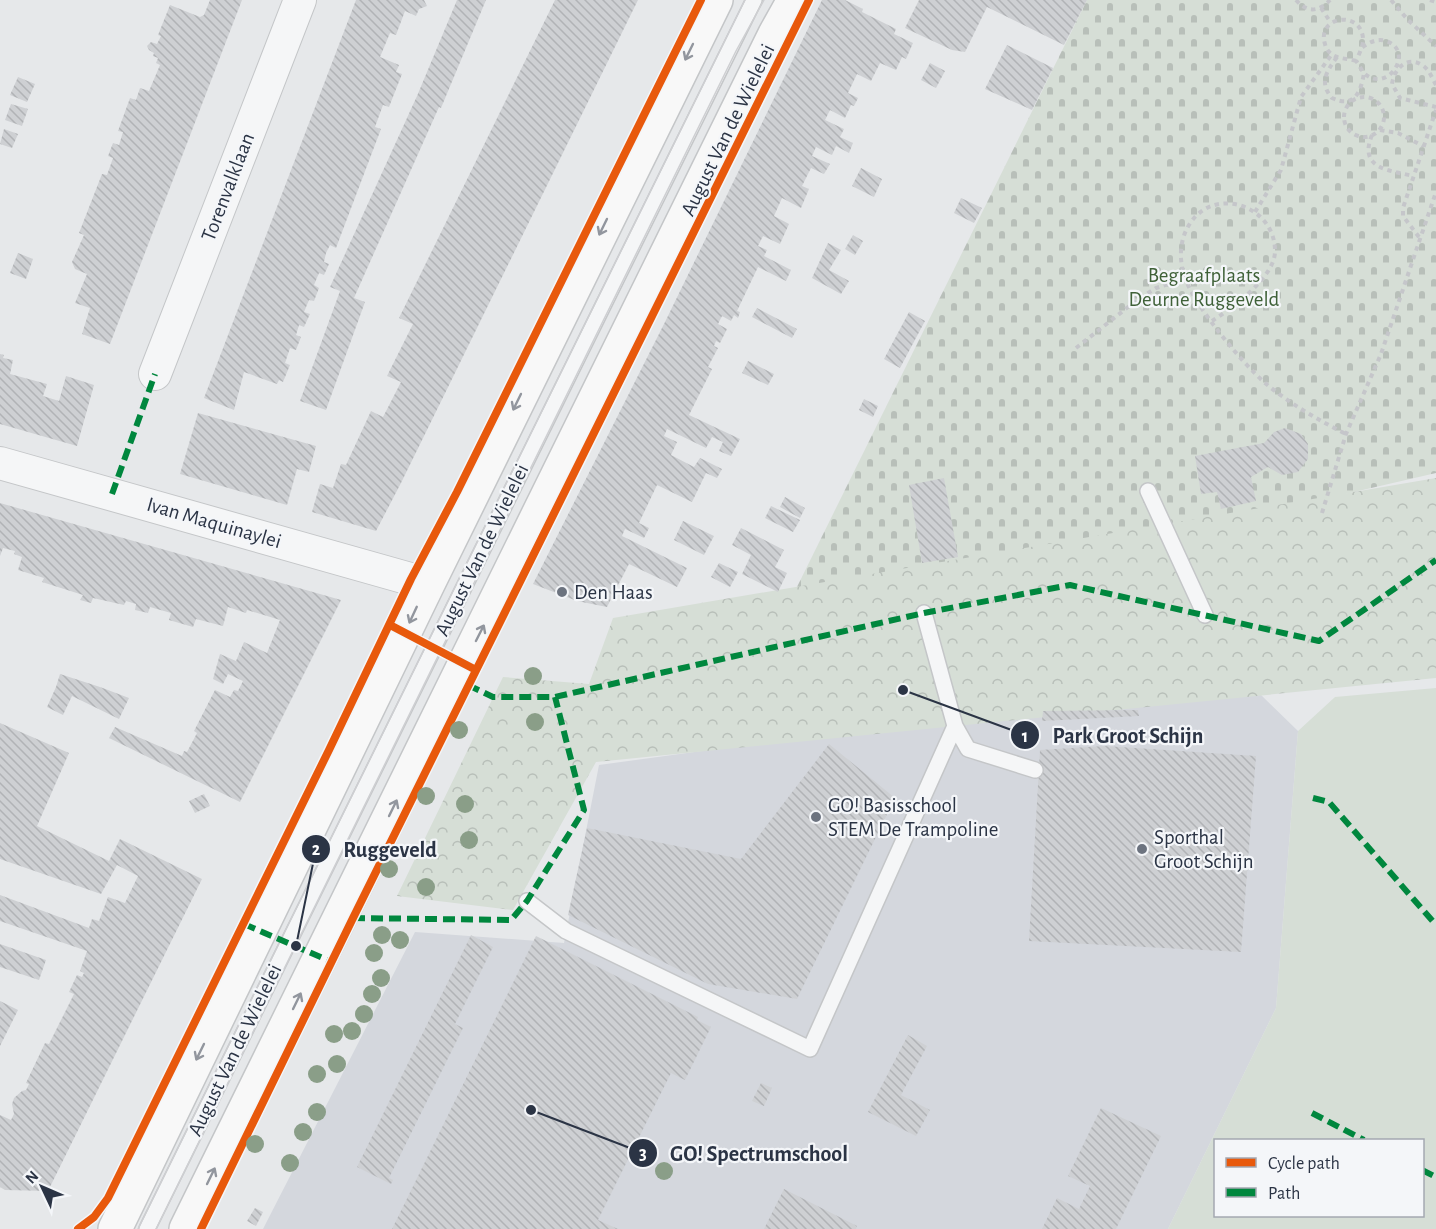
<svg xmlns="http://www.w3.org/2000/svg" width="1436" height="1229" font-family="'Alegreya Sans',sans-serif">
<defs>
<pattern id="cemetery-stones" width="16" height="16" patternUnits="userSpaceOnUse" patternTransform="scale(1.5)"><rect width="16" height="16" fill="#d6ded6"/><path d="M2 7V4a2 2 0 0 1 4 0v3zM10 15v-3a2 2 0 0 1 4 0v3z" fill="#b8bfb9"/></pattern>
<pattern id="park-crowns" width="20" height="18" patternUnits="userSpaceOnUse" patternTransform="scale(1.5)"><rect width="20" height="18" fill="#d6ded6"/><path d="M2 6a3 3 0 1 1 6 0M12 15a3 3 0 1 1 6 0" fill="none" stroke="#b8bfb9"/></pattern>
<pattern id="building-back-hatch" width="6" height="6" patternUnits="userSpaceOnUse" patternTransform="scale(1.5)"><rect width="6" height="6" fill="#ced0d3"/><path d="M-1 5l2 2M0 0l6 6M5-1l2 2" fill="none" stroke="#b1b3b6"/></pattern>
</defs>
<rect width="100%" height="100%" fill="#e6e8ea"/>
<path fill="#d4d7dd" d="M1260,694l38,37 -22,277 -108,221h-905l152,-297 149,11 35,-178 380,-52z"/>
<path fill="#d6ded6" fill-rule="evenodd" d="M1436,688v541h-268l108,-221 22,-277 37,-34zM1422,1140v76h-206v-76z"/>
<path fill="url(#cemetery-stones)" d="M1087,0h349v473l-164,38 -477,80z"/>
<path fill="url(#park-crowns)" d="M1436,478v200l-840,84 -83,148 -116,-14 106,-219 86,7 24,-66z"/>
<path fill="url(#building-back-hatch)" d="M210,0h32l-132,344 -28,-10 8,-26 -15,-5 12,-29 -12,-5 -3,-7 12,-27 -5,-2 23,-59 5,1 6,-17 -5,-2 5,-13 6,2 4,-13 -5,-1 12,-33 6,2 4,-12 9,3 11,-26 -4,-2 2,-5 -5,-2 1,-3 -5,-3 -2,-4 4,-4 6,2 4,-8 -3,-1 12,-30 30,12 4,-2z
M356,0h68l3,6 -8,3 -3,7 -11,-5 -9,24 -6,-2 -10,24 19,8 -3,7 6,2 -13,33 -6,-2 -8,22 6,2 -45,119 -6,-3 -4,8 -2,9 5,2 -5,11 -5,-2 -5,12 5,3 -5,13 -5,-1 -5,12 6,2 -6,13 -5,-2 -3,10 5,2 -5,13 -6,-2 -5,15 5,2 -7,17 -4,-2 -2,4 -33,-12 -10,38 -30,-12z
M457,0h29l-45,108 -2,-1 -85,191 11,4 -39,108 -26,-9 40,-110 -10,-4 87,-191z
M555,0h83l-237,483 -25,48 -64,-19 8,-28 13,4 8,-24 5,1 25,-54 12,6 18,-35 -14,-6 26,-52 -14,-6z
M822,0h23l18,9 -1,3 34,17 -2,5 19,9 -7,16 -4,-2 -6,13 -16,-7 -9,18 -14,-7 -9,19 10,5 -4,8 -3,-1 -6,13 -15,-8 -5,10 19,9 -4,8 13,6 -4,10 -13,-7 -4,9 -16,-8 -4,9 18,8 -6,10 -13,-6 -9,18 7,3 -8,19 -19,-10 -8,18 15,8 -9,20 -17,-8 -5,10 9,4 -3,6 27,14 -5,11 -28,-14 -21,44 3,1 -2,6 -4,-3 -3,6 -9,-5 -4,8 9,5 -7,14 -4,-2 -2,5 4,2 -10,19 4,2 -23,46 51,24 -9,17 -12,-5 4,-9 -11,-5 -6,11 -39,-19 -3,7 13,6 -6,13 23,12 6,-9 22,11 -5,9 -11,-5 -14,29 -35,-17 -18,38 10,5 -5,10 -19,-9 -3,7 65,32 -10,19 -48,-23 -22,43 -30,-6 -44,-17 132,-262z
M919,0h168l-23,45 -77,-38 -22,45 -13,-2 -47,-22z
M1007,45l46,23 -21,42 -47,-21z
M930,63l15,8 -9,17 -15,-8z
M18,77l17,7 -8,18 -17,-7z
M11,104l17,5 -6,17 -17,-6z
M4,129l14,5 -6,14 -12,-4z
M861,168l21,11 -8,18 -22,-11z
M961,198l21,10 -8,15 -20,-10z
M853,235l10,6 -8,14 -10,-6z
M828,243l13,7 -12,20 20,11 -8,13 -29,-16z
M18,253l15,6 -7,20 -16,-6z
M757,308l40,21 -5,9 -40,-21z
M909,312l16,9 -25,47 -16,-9z
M0,354l4,1 -1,3 10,2 -3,14 37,10 -4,12 16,5 7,-25 28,9 -17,61 -77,-22z
M748,361l26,13 -6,11 -26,-12z
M864,399l14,7 -5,11 -14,-7z
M198,413l118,33 -7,26 -12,-3 -10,36 -107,-31z
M1285,428l16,6 7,10v15l-10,13 -16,3 -14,-8 -17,10 5,24 -35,8 -4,-17 -16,2 -6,-38 69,-13 10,-11z
M944,478l14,79 -36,6 -13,-78z
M785,497l20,11 -5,10 -20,-11z
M0,503l341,97 -101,202 -131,-64 6,-11 67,29 2,-5 3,1 10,-19 -3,-2 21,-41 15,7 4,-7 4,1 5,-10 -15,-7 -5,10 -10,-5 7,-25 16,7 8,-19 23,11 13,-33 -33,-10 -1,3 -18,-6 -5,19 -27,-7 -3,8 -24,-7 2,-7 -21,-6 -2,6 -13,-3 1,-6 -10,-3 -2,4 -31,-7 -2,5 -11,-3 3,-5 -41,-13 2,-4 -26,-8 4,-13 -8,-3 1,-3 -12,-3 -3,8z
M771,506l29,14 -7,12 -28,-14z
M683,521l31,15 -10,19 -30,-15z
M741,528l43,22 -9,17 12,6 -9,19 -36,-18 9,-19 -19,-10z
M719,563l19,9 -8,15 -19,-10z
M60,674l40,13 29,11 -10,21 -47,-23 -9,19 -16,-8 9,-20z
M1138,710l1,6 -97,5 1,-10z
M0,723l69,30 -32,73 72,35 11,-22 82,40 -154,312 -43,-1 -5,-3v-72l11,5 3,-6 -2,-10 2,-6 8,-7 4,-1 3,-6 -3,-1 19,-40 4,1 25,-50 -5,-2 8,-17 5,2 2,-4 -4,-2 7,-20 -87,-30v-26l89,33 3,-9 7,2 9,-24 17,6 13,-27 -21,-11 -16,29 -101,-35z
M829,744l66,54 -98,201 -89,-15 -140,-69 19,-87 154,31z
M1105,746l151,10 -15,196 -212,-11 11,-191z
M204,794l6,12 -15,7 -6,-12z
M471,935l22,12 -38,77 8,4 -74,150 4,2 -2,4 -34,-17z
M536,936l162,81 -1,3 14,7 -26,53 -14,-7 -73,147 20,9h-226z
M0,944l46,16 -7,20 -39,-13z
M0,1001l18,9 -18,36z
M908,1035l19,11 -26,49 29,15 -14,26 -48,-24z
M761,1083l11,5 -8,18 -12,-5z
M1101,1108l60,28 -45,93h-74l15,-31 22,11 11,-23 -22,-10z
M784,1189l73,37 -1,3h-92z
M255,1208l8,4 -7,14 -9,-5z"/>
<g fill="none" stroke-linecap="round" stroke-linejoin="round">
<defs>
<path id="service" d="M1148,491l57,124
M924,613l31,113 13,23 67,21
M527,901l39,30 244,118 145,-323
M147,1229l607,-1229"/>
<path id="minor" d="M155,374l145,-374
M0,463l428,121"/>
<path id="secondary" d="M115,1229l313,-645 288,-584
M186,1229l589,-1195 19,-34"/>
</defs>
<use href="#service" stroke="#c4c6c8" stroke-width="18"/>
<use href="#minor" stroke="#c4c6c8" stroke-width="34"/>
<use href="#secondary" stroke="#c4c6c8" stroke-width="36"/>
<path stroke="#c5c6ca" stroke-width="4" stroke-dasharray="4.5 4.5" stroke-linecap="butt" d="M1296,0c11,13 23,12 34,0
M1391,0l17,20 28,26
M1430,0l6,2
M1321,8l10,15
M1337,57c-11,15 -18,26 -5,41 23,11 29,-7 32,-25
M1356,61c-6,-2 -13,-2 -19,-4 -6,-2 -11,-7 -12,-13 -9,-27 35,-35 38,-6 1,7 -4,16 -7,23 3,3 5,9 8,12 23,22 52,-22 22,-32 -10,-3 -18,2 -26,8
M1436,85c-4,-7 -7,-16 -14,-20 -16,-10 -28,5 -30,19l8,14 36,9
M1344 117a20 20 0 1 1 40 0a20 20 0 1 1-40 0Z
M1380,130l18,3 25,13
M1372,135c-14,34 17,35 41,41
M1255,212l26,-42 20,-73 31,-43
M1419,237l-16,-21v-8l33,-98
M1212,321c20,-13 62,-43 63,-69 1,-46 -61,-68 -86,-27 -10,16 -10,36 -4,53 10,28 57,85 80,105 24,20 53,37 81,51
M1076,348l61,-48 19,-12 29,-9
M1322,513l24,-79 35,-80 55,-162"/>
<use href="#service" stroke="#f5f6f7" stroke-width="15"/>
<use href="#minor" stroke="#f5f6f7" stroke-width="32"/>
<use href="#secondary" stroke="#f8f8f8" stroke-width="33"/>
<path stroke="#cecfd2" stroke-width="1.5" d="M138,1229l607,-1229
M156,1229l580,-1178 28,-51"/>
<path stroke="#00873e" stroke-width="6" stroke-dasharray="12 6" stroke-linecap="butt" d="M112,494l43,-120
M468,685l25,12h62l369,-84 146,-28 249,56 117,-81
M1313,798l16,4 107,123
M353,918l158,2 16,-19 57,-91 -29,-113
M244,924l88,38
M1312,1113l52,27
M1422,1170l14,7"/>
<defs>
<path id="cycleway" d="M390,625l86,45
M78,1229l16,-12 14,-19 221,-448 82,-171 46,-87 244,-492
M201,1229l152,-311 456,-918"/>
</defs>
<use href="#cycleway" stroke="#f4f6f9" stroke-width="11"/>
<use href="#cycleway" stroke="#e8590c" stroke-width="8"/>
</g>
<g fill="#8a9e88">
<circle cx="533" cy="676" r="9"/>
<circle cx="535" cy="722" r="9"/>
<circle cx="459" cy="730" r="9"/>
<circle cx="426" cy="796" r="9"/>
<circle cx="465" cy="804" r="9"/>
<circle cx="469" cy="840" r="9"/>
<circle cx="389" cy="869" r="9"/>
<circle cx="426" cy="887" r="9"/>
<circle cx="382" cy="935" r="9"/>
<circle cx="400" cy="940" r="9"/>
<circle cx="374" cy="953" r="9"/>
<circle cx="381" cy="978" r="9"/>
<circle cx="372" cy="994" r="9"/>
<circle cx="364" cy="1014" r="9"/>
<circle cx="352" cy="1031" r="9"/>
<circle cx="334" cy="1034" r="9"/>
<circle cx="337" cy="1064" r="9"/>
<circle cx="317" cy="1074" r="9"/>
<circle cx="317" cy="1112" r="9"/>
<circle cx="303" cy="1132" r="9"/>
<circle cx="255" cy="1144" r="9"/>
<circle cx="290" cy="1163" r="9"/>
<circle cx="664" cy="1171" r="9"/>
</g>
<defs><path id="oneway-shaft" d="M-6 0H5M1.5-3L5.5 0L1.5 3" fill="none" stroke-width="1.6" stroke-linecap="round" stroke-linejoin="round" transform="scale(1.5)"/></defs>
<g stroke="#92969e">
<use href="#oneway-shaft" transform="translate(689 52) rotate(116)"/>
<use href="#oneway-shaft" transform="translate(603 227) rotate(116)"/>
<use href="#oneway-shaft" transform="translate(517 402) rotate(116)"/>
<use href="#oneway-shaft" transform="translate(413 615) rotate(115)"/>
<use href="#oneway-shaft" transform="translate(480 633) rotate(-63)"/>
<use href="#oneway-shaft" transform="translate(393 808) rotate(-64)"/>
<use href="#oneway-shaft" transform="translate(297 1001) rotate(-64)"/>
<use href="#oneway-shaft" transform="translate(200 1052) rotate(116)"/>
<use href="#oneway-shaft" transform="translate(211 1176) rotate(-64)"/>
</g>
<g fill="#6c737f" stroke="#f4f6f9" stroke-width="2">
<circle cx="562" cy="592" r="6"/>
<circle cx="816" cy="817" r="6"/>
<circle cx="1142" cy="849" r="6"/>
</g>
<g text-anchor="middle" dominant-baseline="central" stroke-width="4.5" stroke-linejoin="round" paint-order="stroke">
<g font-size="21" fill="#2b3445" stroke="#f4f6f9">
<text transform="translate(728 130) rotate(-64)">August Van de Wielelei</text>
<text transform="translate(228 187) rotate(-69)">Torenvalklaan</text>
<text transform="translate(214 523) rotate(16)">Ivan Maquinaylei</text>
<text transform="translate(482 550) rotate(-64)">August Van de Wielelei</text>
<text transform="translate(235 1050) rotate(-64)">August Van de Wielelei</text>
</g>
<g font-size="21" fill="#3f6138" stroke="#f4f6f9">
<text x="1204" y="275">Begraafplaats<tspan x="1204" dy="24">Deurne Ruggeveld</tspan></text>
</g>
<g font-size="21" fill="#2b3445" stroke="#f4f6f9" text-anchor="start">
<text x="574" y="592">Den Haas</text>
<text x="828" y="805">GO! Basisschool<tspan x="828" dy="24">STEM De Trampoline</tspan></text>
<text x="1154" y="837">Sporthal<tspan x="1154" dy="24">Groot Schijn</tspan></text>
</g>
</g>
<path fill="none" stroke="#2b3445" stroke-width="2" d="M903 690L1025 735M296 946L316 849M531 1110L643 1153"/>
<g fill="#2b3445" stroke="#f4f6f9" stroke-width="2">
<circle cx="903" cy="690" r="6"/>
<circle cx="296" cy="946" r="6"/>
<circle cx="531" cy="1110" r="6"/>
<circle cx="1025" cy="735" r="15"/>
<circle cx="316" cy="849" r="15"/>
<circle cx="643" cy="1153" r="15"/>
</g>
<g font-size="18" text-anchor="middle" font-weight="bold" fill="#fff">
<text x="1025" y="742">1</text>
<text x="316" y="855">2</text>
<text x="643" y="1159">3</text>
</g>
<g font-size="22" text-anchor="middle" font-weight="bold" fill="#2b3445" stroke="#f4f6f9" stroke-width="4.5" stroke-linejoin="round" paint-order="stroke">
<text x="1128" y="743">Park Groot Schijn</text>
<text x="390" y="857">Ruggeveld</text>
<text x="759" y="1161">GO! Spectrumschool</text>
</g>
<rect x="1214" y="1139" width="210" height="78" fill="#f4f6f9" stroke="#a4a8b1" stroke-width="1.5"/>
<rect x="1226" y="1158" width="30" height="9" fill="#e8590c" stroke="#a4a8b1" stroke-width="1.5"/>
<text x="1268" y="1169" font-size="18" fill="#2b3445">Cycle path</text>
<rect x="1226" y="1188" width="30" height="9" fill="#00873e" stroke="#a4a8b1" stroke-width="1.5"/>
<text x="1268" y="1199" font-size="18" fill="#2b3445">Path</text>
<g transform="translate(42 1187) rotate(314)" stroke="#f4f6f9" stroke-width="4.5" paint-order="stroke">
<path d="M0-4.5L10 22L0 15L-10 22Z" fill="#2b3445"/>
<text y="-9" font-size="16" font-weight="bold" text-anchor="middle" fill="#2b3445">N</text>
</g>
</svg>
